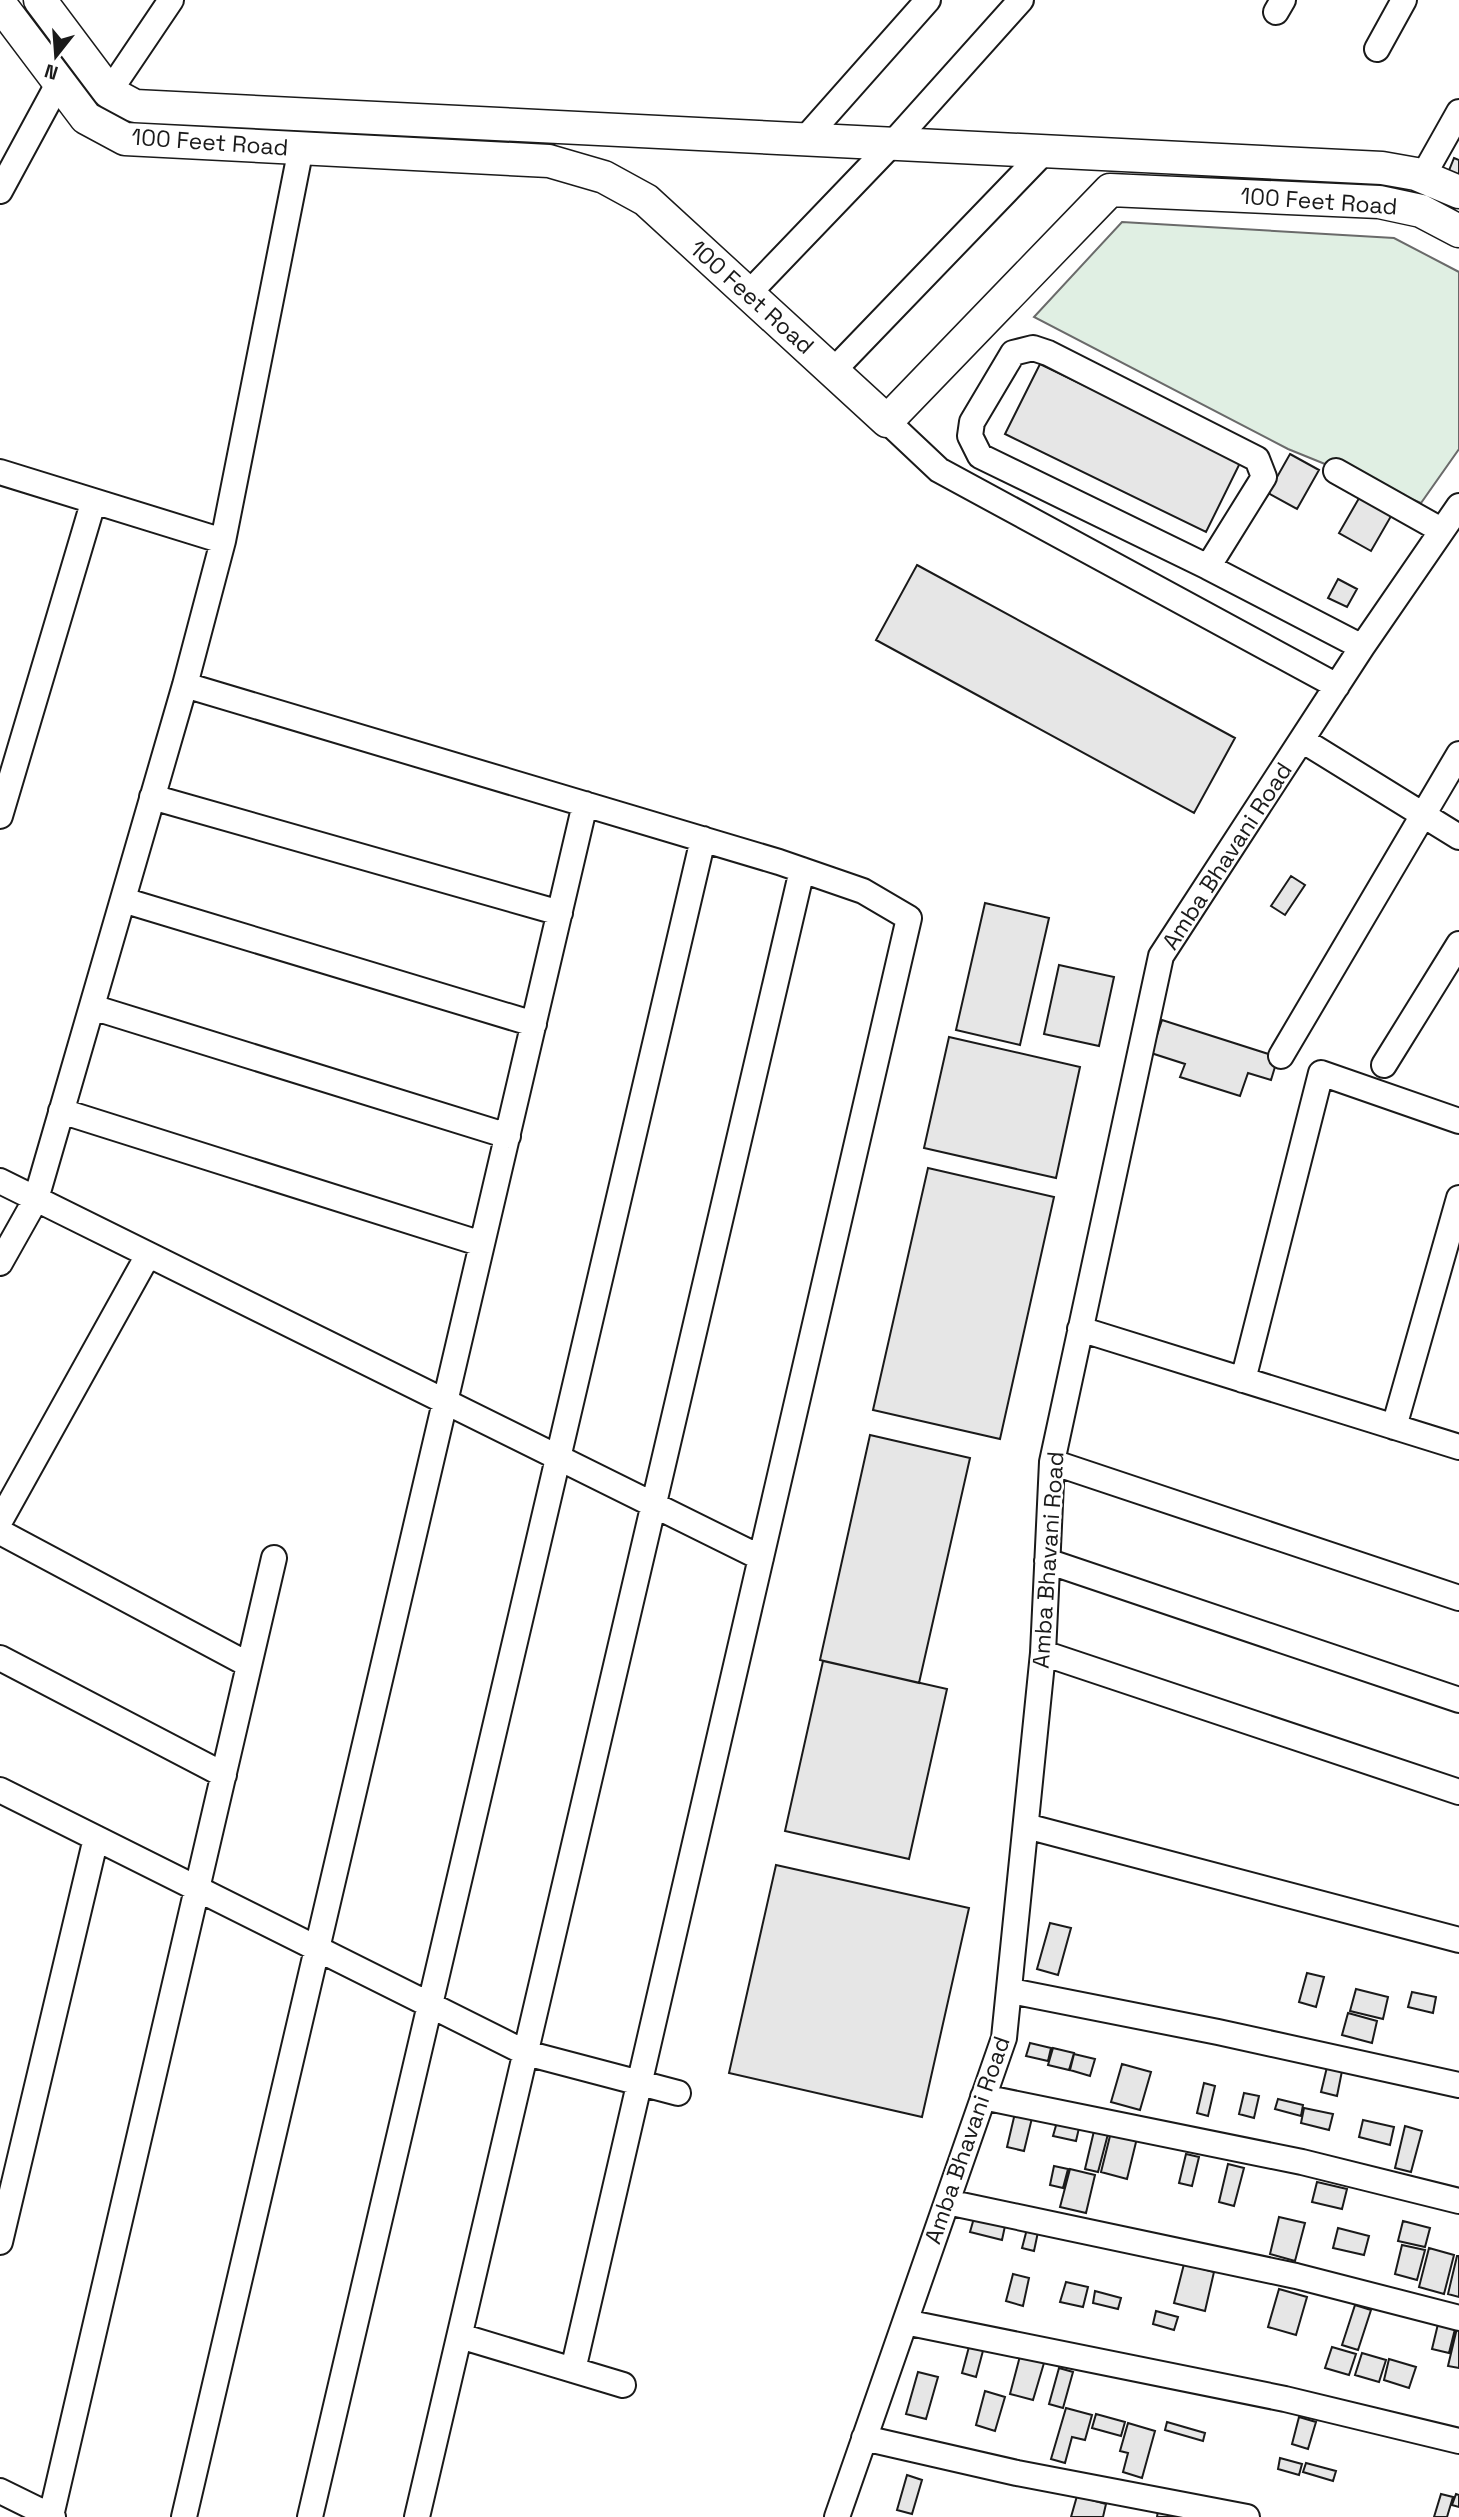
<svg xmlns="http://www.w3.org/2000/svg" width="1459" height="2517" font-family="'Space Grotesk',sans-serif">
<rect width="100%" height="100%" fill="#fff"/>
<path fill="#e0efe3" stroke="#6a6a6a" stroke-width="2" d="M1122,222l272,16 65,34v177l-38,54 -133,-54 -254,-132z"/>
<path fill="#e6e6e6" stroke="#1a1a1a" stroke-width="2" d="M1454,158l5,2v17l-11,-4z
M1040,364l201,97 -35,71 -201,-98z
M1290,454l29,16 -22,39 -29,-16z
M1362,493l32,18 -23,40 -32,-18z
M917,565l318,173 -41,75 -318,-173z
M1338,579l19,10 -10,18 -19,-9z
M1291,876l14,9 -20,30 -14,-9z
M985,903l64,15 -29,127 -64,-15z
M1059,965l55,12 -15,69 -55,-12z
M1162,1020l116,37 -7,23 -23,-7 -8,23 -60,-19 5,-13 -34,-11z
M949,1037l131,30 -24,111 -132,-30z
M928,1168l126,29 -54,242 -127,-29z
M870,1435l100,23 -51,225 -99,-23z
M823,1661l124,28 -38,170 -124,-28z
M776,1865l193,43 -47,209 -193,-44z
M1050,1923l21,5 -13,47 -21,-6z
M1307,1973l17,4 -8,30 -17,-5z
M1356,1989l32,8 -5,22 -33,-8z
M1412,1992l24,5 -3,16 -25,-6z
M1348,2013l29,8 -5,22 -30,-8z
M1030,2043l21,5 -3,13 -22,-5z
M1053,2048l21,5 -5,17 -21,-5z
M1074,2054l21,5 -5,17 -20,-6z
M1122,2064l29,8 -11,38 -29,-8z
M1327,2067l15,4 -5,25 -16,-4z
M1204,2083l11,3 -7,30 -11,-3z
M1244,2093l15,3 -5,22 -15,-4z
M1278,2099l25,6 -2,11 -26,-7z
M1304,2108l29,6 -4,16 -28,-7z
M1015,2113l17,5 -8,33 -17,-4z
M1363,2120l31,7 -4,18 -31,-8z
M1057,2122l22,6 -3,13 -23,-5z
M1405,2126l17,5 -11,41 -16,-4z
M1094,2131l14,3 -10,38 -13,-3z
M1111,2132l26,6 -10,41 -26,-7z
M1186,2154l13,3 -7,29 -13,-3z
M1228,2164l16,4 -10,38 -15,-4z
M1054,2166l14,3 -5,19 -13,-3z
M1070,2169l25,6 -9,38 -26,-6z
M1317,2182l30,7 -5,20 -30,-7z
M1279,2217l26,6 -10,38 -25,-7z
M974,2218l31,8 -3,14 -32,-8z
M1403,2221l27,7 -5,19 -27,-6z
M1338,2228l31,8 -5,19 -31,-7z
M1027,2229l11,3 -4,19 -12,-3z
M1402,2245l23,5 -8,30 -22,-6z
M1429,2248l25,7 -10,39 -25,-7z
M1457,2256h2v41l-11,-3z
M1184,2264l30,8 -9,39 -31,-8z
M1013,2274l16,4 -6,28 -17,-5z
M1066,2282l22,5 -5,20 -23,-5z
M1279,2289l28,8 -11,38 -28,-8z
M1095,2291l26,7 -3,11 -25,-6z
M1355,2305l16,5 -13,40 -16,-5z
M1156,2311l22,6 -4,13 -21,-6z
M1438,2324l17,5 -6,24 -17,-4z
M1457,2328h2v40l-11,-2z
M970,2343l14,4 -8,30 -14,-4z
M1332,2347l24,7 -7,21 -24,-7z
M1362,2353l24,7 -7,22 -24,-7z
M1020,2356l24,7 -11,37 -23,-6z
M1389,2359l27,8 -7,21 -25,-8z
M1059,2368l14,4 -10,36 -14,-4z
M918,2372l20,5 -12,42 -20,-5z
M985,2391l20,6 -10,34 -19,-6z
M1066,2408l26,7 -7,25 -13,-3 -7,26 -14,-4z
M1096,2414l29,8 -4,14 -29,-8z
M1299,2417l17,5 -8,27 -16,-5z
M1167,2422l38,11 -2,8 -38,-11z
M1128,2423l27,8 -13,47 -19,-6 5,-19 -8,-2z
M1280,2458l22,6 -3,11 -21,-6z
M1306,2463l30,8 -3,10 -30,-9z
M907,2475l15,5 -10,34 -15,-4z
M1441,2494l12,3 -6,20h-13z
M1456,2494l3,1v12l-7,-2z
M1077,2496l29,8 -3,13h-32z
M1158,2511l14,4v2h-15z"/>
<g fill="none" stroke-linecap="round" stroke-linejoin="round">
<defs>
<path id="minor" d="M1276,12l7,-12
M1377,49l27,-49
M109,92l62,-92
M803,141l125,-141
M1423,176l36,-64
M0,191l59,-109
M749,293l142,-148 130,-145
M833,371l210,-218
M887,421l52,49 398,216
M1336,471l105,59
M0,472l223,69
M1208,567l56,-90 -7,-18 -209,-106 -15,-5 -20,5 -41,69 -2,14 10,20 228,111 154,80
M185,685l594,177 84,29 46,27 -336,1452
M1302,740l157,97
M152,797l408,116
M0,816l93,-313
M123,900l411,124
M92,1007l416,129
M1281,1056l178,-302
M1384,1065l75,-121
M61,1111l421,133
M0,1181l761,377
M0,1263l36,-64 149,-514 38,-144 78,-393
M1080,1329l379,118
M1243,1380l78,-307 138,48
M1394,1427l65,-229
M1052,1462l407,136
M0,1521l148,-266
M0,1532l249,133
M1047,1561l412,139
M1043,1653l416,139
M0,1658l224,117
M0,1790l526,263 152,40
M1026,1826l433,114
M1011,1991l207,41 241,53
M983,2097l319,65 157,39
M947,2202l349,74 163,42
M0,2242l96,-404
M905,2322l380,77 174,42
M460,2336l163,49
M864,2438l153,35 230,44
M0,2491l53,26
M51,2516l223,-958
M184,2517l401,-1713
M310,2517l393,-1678
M417,2517l385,-1647
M837,2517l167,-479 39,-385 9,-191 109,-506 201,-309 97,-141"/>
<path id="major" d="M40,0l69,92 26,14 1247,62 34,6 43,18
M0,4l86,114 39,21 424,22 55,16 42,23 241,221 223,-231 269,12 42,9 38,20"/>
</defs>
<use href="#minor" stroke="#1a1a1a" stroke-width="28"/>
<use href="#major" stroke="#1a1a1a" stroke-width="35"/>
<use href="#minor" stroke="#fff" stroke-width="24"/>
<use href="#major" stroke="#fff" stroke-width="32"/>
</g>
<g text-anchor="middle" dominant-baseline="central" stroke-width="5" stroke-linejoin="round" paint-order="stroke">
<g font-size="23" fill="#1a1a1a" stroke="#fff">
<text transform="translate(210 142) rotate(4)">100 Feet Road</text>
<text transform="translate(1319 201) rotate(4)">100 Feet Road</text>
<text transform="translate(752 297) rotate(42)">100 Feet Road</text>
<text transform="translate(1227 856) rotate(-57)">Amba Bhavani Road</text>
<text transform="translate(1048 1560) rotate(-86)">Amba Bhavani Road</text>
<text transform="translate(967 2140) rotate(-71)">Amba Bhavani Road</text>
</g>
</g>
<g transform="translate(56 56) rotate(197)" stroke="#ffffff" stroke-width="5" paint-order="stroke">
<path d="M0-5L12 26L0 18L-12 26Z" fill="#1a1a1a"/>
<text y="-10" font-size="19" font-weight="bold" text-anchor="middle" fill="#1a1a1a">N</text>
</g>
</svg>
